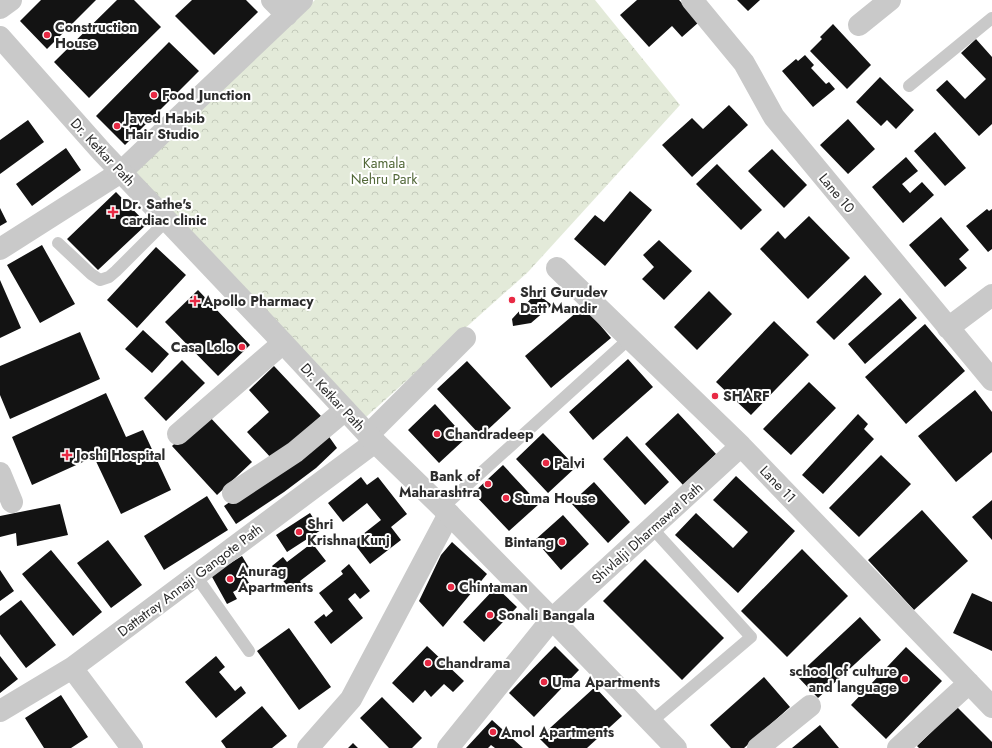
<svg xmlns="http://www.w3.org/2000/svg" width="992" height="748" font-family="Jost,sans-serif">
<defs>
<pattern id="park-crowns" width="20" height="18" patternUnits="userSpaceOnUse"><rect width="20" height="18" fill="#e3ead9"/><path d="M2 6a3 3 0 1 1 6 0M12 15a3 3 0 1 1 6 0" fill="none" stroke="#c3c9ba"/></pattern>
</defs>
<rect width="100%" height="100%" fill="#fff"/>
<path fill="url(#park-crowns)" d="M315,0h280l85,105 -152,167 -162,145 -234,-243z"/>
<path fill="#131313" d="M41,0h55l-49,49 -27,-28z
M117,0h17l27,27 -72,71 -35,-36z
M192,0h54l12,12 -44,43 -39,-39z
M637,0h42l20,22 -17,15 -10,-11 -23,21 -29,-32z
M737,0h23l-12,11z
M833,24l38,41 -24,24 -37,-38 12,-12 -2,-2z
M976,39l16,18v67l-13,12 -43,-46 11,-10 18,19 21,-20 -25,-26z
M169,42l30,29 -74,74 -29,-29z
M805,55l9,10 -3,3 15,16 3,-2 6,7 -22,18 -31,-36 14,-12 2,2z
M880,77l34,33 -18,19 -9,-9 -6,6 -25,-24z
M729,105l19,20 -56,52 -30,-32 30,-27 11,11z
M848,119l27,30 -27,25 -28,-29z
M28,120l16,22 -44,32v-34z
M935,132l31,36 -21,18 -31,-35z
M66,148l15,22 -49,36 -16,-22z
M772,149l35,36 -23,23 -36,-37z
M906,157l12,14 -16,13 8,9 12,-11 12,13 -31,28 -31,-36z
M717,164l45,46 -21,20 -45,-46z
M630,191l22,19 -47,56 -31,-27 21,-24 9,7z
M116,192l31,32 -49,46 -31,-31z
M0,208l7,14 -7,4z
M987,209l2,2 3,-2v40l-4,3 -22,-26z
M809,216l41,42 -42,41 -48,-50 18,-18 7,8z
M941,217l28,33 -10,9 8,9 -22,19 -36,-42z
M659,240l33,31 -28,29 -22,-21 12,-12 -11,-12z
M42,245l33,59 -35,19 -33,-58z
M156,247l30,28 -49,53 -30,-28z
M865,275l17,19 -48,46 -18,-18z
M0,280l21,48 -21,10z
M198,290l52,55 -32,31 -53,-54z
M709,291l23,23 -35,36 -23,-23z
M536,293l16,12 -21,18 -18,3 -1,-7z
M900,298l17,20 -52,46 -17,-20z
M584,306l27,32 -60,50 -26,-32z
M774,321l35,34 -58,60 -35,-33z
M925,324l40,47 -59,53 -41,-47z
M143,330l26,24 -17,19 -27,-24z
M80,332l20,47 -90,40 -10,-24v-29z
M628,359l25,28 -60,53 -24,-28z
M182,360l23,23 -39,38 -22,-23z
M467,361l44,47 -30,28 -44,-47z
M274,366l47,50 -48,44 -26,-28 22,-20 -20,-22z
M809,382l27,26 -45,47 -28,-26z
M975,390l17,22v40l-36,30 -38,-46z
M106,393l20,44 17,-7 28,60 -50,24 -27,-57 -62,28 -20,-48z
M435,404l31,34 -27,25 -31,-33z
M678,413l38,41 -33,31 -38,-41z
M207,414l45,48 -35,33 -45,-49z
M858,414l10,10 -4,5 10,10 -51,55 -21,-19z
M325,431l12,17 -21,20 -32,24 -48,32 -12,-18 71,-49z
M543,433l33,34 -28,26 -32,-34z
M627,436l42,46 -24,23 -42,-46z
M881,455l30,29 -52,53 -30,-29z
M503,465l36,39 -30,27 -36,-38z
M736,476l59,55 -57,62 -63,-58 21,-22 37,35 15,-16 -35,-32z
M361,477l6,8 11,-8 29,37 -16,13 10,13 -31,24 -17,-22 28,-22 -14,-17 -24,19 -15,-19z
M594,482l36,40 -22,21 -37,-40z
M207,496l21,34 -64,40 -20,-34z
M992,500v40l-20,-23z
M60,504l8,31 -51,11 -1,-13 -16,4v-21z
M922,510l46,51 -54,49 -46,-50z
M310,513l11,17 -34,22 -11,-17z
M563,515l26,29 -28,26 -26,-30z
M108,540l34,45 -31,23 -34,-45z
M452,542l35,32 -44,53 -24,-26 22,-46z
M312,543l14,18 -26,20 1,2 -10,8 -19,-25 11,-9 4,5z
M802,549l46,47 -61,61 -46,-46z
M51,550l51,62 -29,24 -51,-62z
M242,556l9,15 -7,4 5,8 -16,9 4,7 -10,5 -16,-29z
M645,559l79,79 -42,42 -79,-79z
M349,564l21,27 -10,8 -5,-6 -7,6 15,19 -32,26 -17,-22 10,-8 2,3 7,-6 -14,-18 24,-19 -2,-3z
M0,570l14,21 -14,10z
M496,587l21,20 -33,35 -21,-20z
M972,593l20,9v49l-39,-18z
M21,600l35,45 -30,23 -26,-34v-18z
M860,617l21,23 -63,58 -21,-22z
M289,628l42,59 -32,23 -42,-59z
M427,646l37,35 -11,11 -9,-8 -13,13 -6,-7 -12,13 -21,-20z
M555,646l24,24 -45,47 -25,-24z
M906,647l36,34 -56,58 -35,-34z
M0,656l18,23 -18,14z
M216,656l9,11 -6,5 16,19 6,-5 5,7 -30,25 -31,-36z
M764,677l26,30 -46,41h-13l-21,-23z
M595,687l27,29 -35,32h-38l-10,-10z
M61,695l27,42 -17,11h-27l-19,-30z
M382,697l40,41 -10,10h-23l-29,-30z
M262,706l25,30 -15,12h-46l-5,-7z
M957,707l35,35v6h-73l-2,-2z
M492,720l31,28h-28l-4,-3 -3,3h-22z
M820,725l19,23h-47z
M353,743l5,5h-10z"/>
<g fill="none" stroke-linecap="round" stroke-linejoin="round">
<path stroke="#c9c9c9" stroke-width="12" d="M909,86l83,-68
M58,243l33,31 9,6 9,-3 7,-6 51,-51
M442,508l188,-170
M196,576l53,75
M651,722l100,-85 -99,-109"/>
<path stroke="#c9c9c9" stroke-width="22" d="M272,0l15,15
M692,0l52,63 30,54 218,263
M859,25l31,-25
M0,249l121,-77 181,-172
M557,268l184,178 251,261
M948,328l44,-33
M178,434l105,-91
M368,435l97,-97
M0,473l12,29
M233,493l62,-41 50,-42
M72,668l60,80
M0,711l72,-43 303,-226
M308,748l43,-49 98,-185
M448,748l104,-129 189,-173
M758,748l52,-42
M898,748l71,-65"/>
<path stroke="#c9c9c9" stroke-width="22" d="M0,8l11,-8
M0,37l102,115 170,179 103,111 74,72 103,105 124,129"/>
</g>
<g fill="#e82944" stroke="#fff" stroke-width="1.5">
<circle cx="47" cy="35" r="4"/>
<circle cx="154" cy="95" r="4"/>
<circle cx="117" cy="126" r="4"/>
<path d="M111 206h4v4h4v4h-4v4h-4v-4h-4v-4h4z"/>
<circle cx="512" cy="300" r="4"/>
<path d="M193 295h4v4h4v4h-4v4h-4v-4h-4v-4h4z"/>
<circle cx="242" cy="347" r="4"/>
<circle cx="715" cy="396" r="4"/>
<circle cx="437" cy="434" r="4"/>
<path d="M65 449h4v4h4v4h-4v4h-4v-4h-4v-4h4z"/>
<circle cx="546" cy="463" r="4"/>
<circle cx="488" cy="484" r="4"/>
<circle cx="506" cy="498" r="4"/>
<circle cx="299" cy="532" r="4"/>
<circle cx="562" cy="542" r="4"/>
<circle cx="230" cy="579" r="4"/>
<circle cx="451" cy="587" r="4"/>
<circle cx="490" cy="615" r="4"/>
<circle cx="428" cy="663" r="4"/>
<circle cx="905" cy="679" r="4"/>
<circle cx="544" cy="682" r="4"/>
<circle cx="493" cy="732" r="4"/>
</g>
<g text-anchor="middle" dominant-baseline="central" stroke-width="4" stroke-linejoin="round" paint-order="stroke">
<g font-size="14" font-weight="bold" fill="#2c2c2c" stroke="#fff" text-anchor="start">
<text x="55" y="27">Construction<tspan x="55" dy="16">House</tspan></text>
<text x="162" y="95">Food Junction</text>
<text x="125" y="118">Javed Habib<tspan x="125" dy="16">Hair Studio</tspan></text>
<text x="122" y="204">Dr. Sathe's<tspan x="122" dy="16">cardiac clinic</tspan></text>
<text x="520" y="292">Shri Gurudev<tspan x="520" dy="16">Datt Mandir</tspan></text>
<text x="203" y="301">Apollo Pharmacy</text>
<text x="234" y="347" text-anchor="end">Casa Lolo</text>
<text x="723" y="396">SHARF</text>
<text x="445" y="434">Chandradeep</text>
<text x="76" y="455">Joshi Hospital</text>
<text x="554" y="463">Palvi</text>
<text x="480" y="476" text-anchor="end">Bank of<tspan x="480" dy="16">Maharashtra</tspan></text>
<text x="514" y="498">Suma House</text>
<text x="307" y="524">Shri<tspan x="307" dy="16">Krishna Kunj</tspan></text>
<text x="554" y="542" text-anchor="end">Bintang</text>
<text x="238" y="571">Anurag<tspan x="238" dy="16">Apartments</tspan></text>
<text x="459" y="587">Chintaman</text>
<text x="498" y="615">Sonali Bangala</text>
<text x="436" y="663">Chandrama</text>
<text x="897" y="671" text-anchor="end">school of culture<tspan x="897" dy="16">and language</tspan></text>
<text x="552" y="682">Uma Apartments</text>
<text x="501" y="732">Amol Apartments</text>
</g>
<g font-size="14" fill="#2c2c2c" stroke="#fff">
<text transform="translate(103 152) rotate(47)">Dr. Ketkar Path</text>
<text transform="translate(837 193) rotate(50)">Lane 10</text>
<text transform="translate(333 397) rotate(47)">Dr. Ketkar Path</text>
<text transform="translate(778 484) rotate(46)">Lane 11</text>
<text transform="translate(647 533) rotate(-42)">Shivlalji Dharmawat Path</text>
<text transform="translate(190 580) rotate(-37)">Dattatray Annaji Gangote Path</text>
</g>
<g font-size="14" fill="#526839" stroke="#fff">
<text x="384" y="163">Kamala<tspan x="384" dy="16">Nehru Park</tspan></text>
</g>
</g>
</svg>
